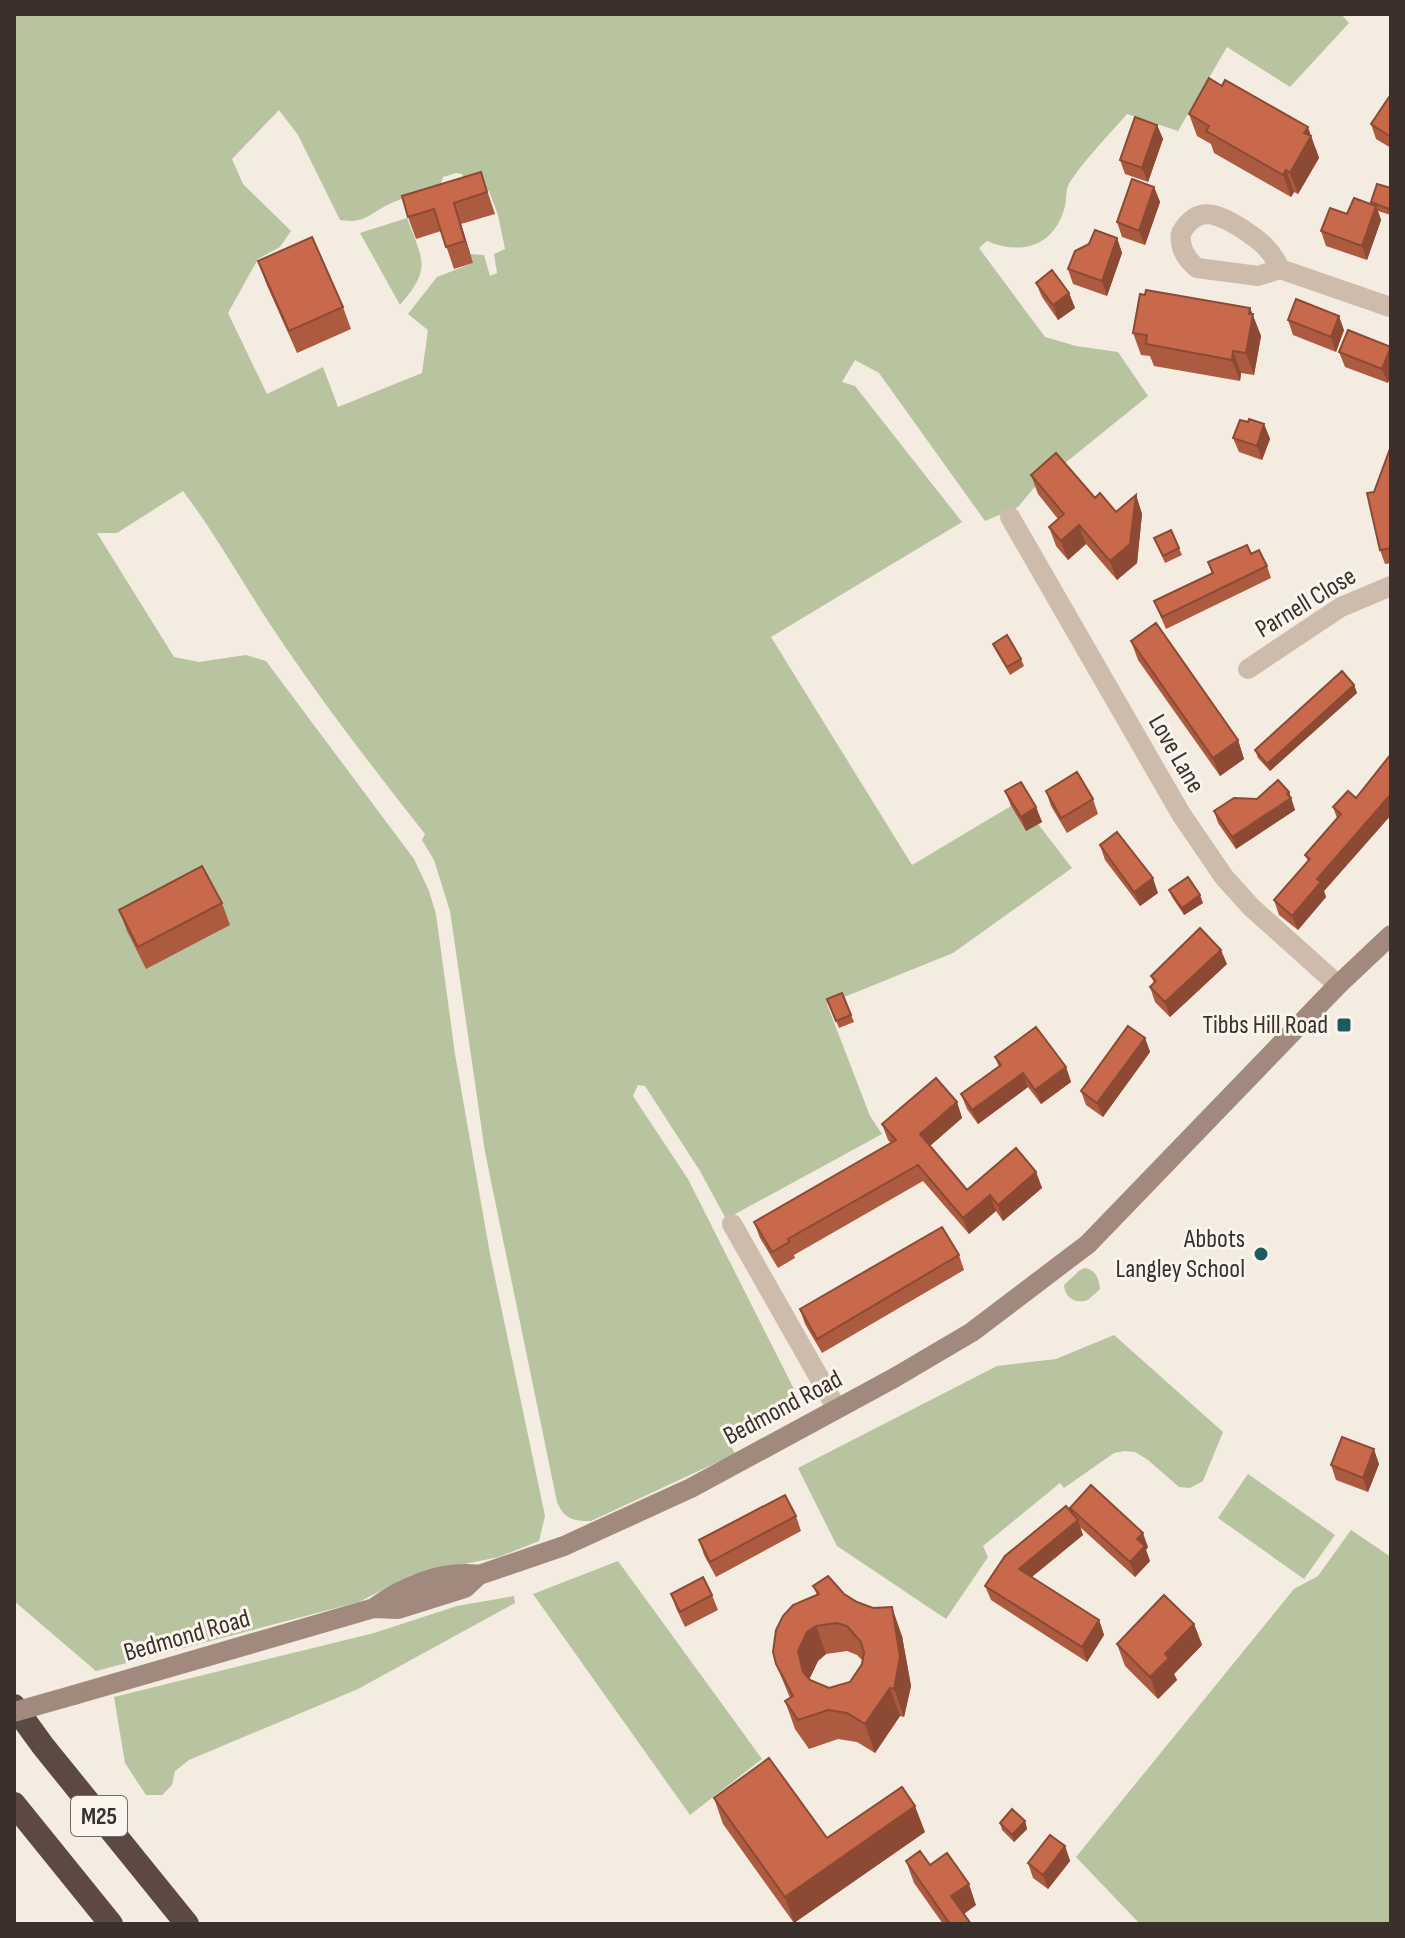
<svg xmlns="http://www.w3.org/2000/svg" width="1405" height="1938" font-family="'Sofia Sans Condensed',sans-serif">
<rect width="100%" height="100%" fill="#f4ebe1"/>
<path fill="#b8c4a0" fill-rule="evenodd" d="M14,14h1327l8,9 -59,64 -63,-40 -49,84 -51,-17c-19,22 -41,44 -57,68 -5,7 -3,16 -5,24 -10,40 -43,50 -78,35l-8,7 66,89 31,9 42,6 30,44 -115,93 -15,18 -33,14 -106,-148 -24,-13 -13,22 13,4 107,136 -191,115 141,228 99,-59 15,25 12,-7 34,44 -119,85 -126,51 43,112 12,18 -156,85 -26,-48 -55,-85 -7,-1 -5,11 55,83 112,222 -73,37 8,16 -144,67c-18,0 -27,-2 -34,-19l-72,-350 -35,-241 -16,-51 -12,-20 3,-6c-55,-70 -110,-141 -159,-216 -28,-43 -52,-86 -83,-127l-66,42h-20l77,124 25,5 47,-7 20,6 148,198 15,32 7,23 19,140 35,200 55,262 -6,25 -40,16 -88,18 -52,27 -263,69 -82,-70zM279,110l19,25 42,85c25,4 29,-6 49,-16 16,-7 34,-12 51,-18l3,-9 13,-4 6,1 9,20 18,-3 9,24 7,34 -11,5 3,19 -7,3 -6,-21 -14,-1 3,9 -36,14 -29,37 20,16 -6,43 -84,34 -15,-40 -56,27 -39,-81 30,-54 22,-12 11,-16 -48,-47 -11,-25z
M407,218c16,43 25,50 -7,87l-40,-72z
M1085,1268c11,2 14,11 15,21l-12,11c-13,4 -23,-2 -24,-15l16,-15z
M1114,1335l109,97 -20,49 -13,7 -11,-1 -31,-27 -13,-8 -11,-1 -10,2 -50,35 -4,-5 -77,63 5,11 -42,62 -109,-73 -39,-78 199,-102 59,-7z
M1248,1474l87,61 -31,44 -86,-61z
M1351,1530l40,27v367h-251l-64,-67 218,-268 24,-13z
M618,1561l144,198 -72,56 -157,-221z
M514,1596l1,7 -157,86 -169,71 -14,11 -3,14 -10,10h-16l-21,-32 -11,-66 260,-64 83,-27z"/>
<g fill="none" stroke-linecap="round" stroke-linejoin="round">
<path stroke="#cdbbac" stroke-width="20" d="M1280,269c-9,-21 -21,-29 -39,-41 -23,-14 -43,-24 -60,5 -2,15 5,26 16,35l61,8 22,-7 110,38
M1010,517l171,297 43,63 27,30 87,78
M1248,669l93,-62 50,-21
M732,1224l105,185"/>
<path stroke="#a18a7d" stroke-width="20" d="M374,1608c29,-22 68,-38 105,-33
M74,1695l300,-87 24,1 67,-21 14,-13 85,-29 127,-58 203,-110 78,-46 116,-88 250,-259 53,-50"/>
<path stroke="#5c4a42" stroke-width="24" d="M14,1706l29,40 144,178
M14,1804l97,120"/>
<path stroke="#a18a7d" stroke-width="20" d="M14,1712l60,-17"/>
</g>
<path fill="#ac5a40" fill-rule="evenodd" d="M1391,94v54l-15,-9 -5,-15z
M1189,114l127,35 3,9 -21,36 -4,-2 -3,5 -77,-44 -3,-9 -14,-8z
M1157,125l6,14 -15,43 -23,-8 -5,-14z
M481,172l14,42 -34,10 12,39 -19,6 -13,-38 -25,8 -8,-22z
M1154,187l6,15 -15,43 -23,-8 -5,-15z
M1391,188v27l-13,-4 3,9 -14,40 -41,-14 -5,-15 26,-17 25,-10 -1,-2z
M1117,238l5,15 -15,43 -34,-12 -5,-15z
M258,261l85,46 8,22 -54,24 -31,-70z
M1036,283l33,10 6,15 -17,12 -16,-23z
M1250,308l11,28 -7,39 -13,-2 -1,8 -86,-15 -4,-10 -9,-1 -8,-22z
M1288,320l56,10 -8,22 -43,-17z
M1391,347l-3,36 -43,-16 -6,-15z
M1248,422l16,2 6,15 -8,21 -23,-8 -6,-14z
M1391,446v117l-6,1 -5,-14 -6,-58z
M1031,475l64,23 21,14 20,-17 6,19 -5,49 -20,17 -31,-36 -18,16 -12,-14 -7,-19 9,-8 -20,-25z
M1154,538l25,10 3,7 -17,8z
M1251,554l16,12 4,12 -105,51 -12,-28 58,-28 -4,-11z
M1131,641l107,99 6,19 -24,17 -82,-116z
M993,644l28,15 3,7 -14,9 -14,-24z
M1354,685l3,8 -87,78 -12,-13 -3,-8z
M1391,754v61l-67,76 2,6 -28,33 -19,-15 -5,-15 34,-39 -3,-6 32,-37 -4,-11 23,-9z
M1005,791l31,16 6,15 -16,9 -15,-25z
M1046,791l47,8 5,15 -31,19 -16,-27z
M1289,792l6,18 -59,39 -18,-26 -4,-12z
M1100,845l58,48 -18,13 -35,-46z
M1169,890l34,13 -19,12 -12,-18z
M222,903l8,22 -84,44 -19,-38 -8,-21z
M1227,964l-57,53 -15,-15 -5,-15 4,-4 -3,-7z
M842,993l12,29 -15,6 -12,-29z
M1145,1038l5,14 -47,65 -17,-12 -5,-14z
M995,1057l71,10 5,15 -30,22 -13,-17 -50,37 -11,-15 -6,-15 38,-27z
M957,1102l5,16 -32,28 37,44 69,-18 6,16 -39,33 -7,-10 -27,23 -46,-53 -129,74 1,3 -17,10 -18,-30 -6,-16 137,-79 -3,-3 -6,-16z
M959,1255l5,15 -142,83 -17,-29 -5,-15z
M1379,1464l-11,28 -32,-12 -5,-15z
M1070,1508l78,39 -2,3 4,11 -15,16 -55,-50 3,8 -51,42 67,43 5,15 -17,27 -96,-62 -6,-14 87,-73z
M796,1516l5,15 -85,46 -12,-22 -5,-15z
M813,1586l31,8 58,42 9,50 -7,31 -4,-1 -25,37 -18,-11 -19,-3 -29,10 -14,-20 -10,-28 5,-3 -14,-34 41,-69zM847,1651l10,4 6,6 -1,3 -12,18 -21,6 -20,-9 9,-18 8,-7z
M671,1594l41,1 6,15 -33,17 -9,-19z
M1194,1624l8,21 -28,29 3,6 -19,19 -33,-33 -8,-22z
M714,1798l113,40 98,-6 -131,91 -71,-99z
M1025,1821l2,8 -13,13 -12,-12 -2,-7z
M1065,1846l5,15 -22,28 -15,-11 -5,-15z
M906,1861l24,4 46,40 -12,9 7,10h-28l-29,-41z"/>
<path fill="#8c4a34" d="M1157,125l6,14 -15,43 -6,-14z
M1308,127l11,31 -21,36 -8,-21 14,-40z
M1286,170l8,22 -3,5 -8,-22z
M1154,187l6,15 -15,43 -6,-14z
M454,203l7,21 12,39 -8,-22z
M1376,206l5,14 -14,40 -5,-14z
M1117,238l5,15 -15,43 -5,-15z
M1069,293l6,15 -17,12 -5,-15z
M1250,308l11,28 -7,39 -8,-22z
M1339,316l5,14 -8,22 -5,-15z
M1391,347v27l-3,9 -6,-14z
M1233,351l8,22 -1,8 -8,-21z
M1264,424l6,15 -8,21 -5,-14z
M1136,495l6,19 -5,49 -20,17 -7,-19z
M1079,525l7,19 -18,16 -7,-19z
M1354,685l3,8 -87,78 -3,-7z
M1238,740l6,19 -24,17 -7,-18z
M1289,792l6,18 -59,39 -4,-12z
M1391,794v21l-67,76 2,6 -28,33 -6,-14 25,-37z
M1036,807l6,15 -16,9 -5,-14z
M1153,878l5,15 -18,13 -6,-14z
M1200,895l3,8 -19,12 -2,-7z
M1221,950l6,14 -57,53 -5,-15z
M1145,1038l5,14 -47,65 -6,-14z
M1066,1067l5,15 -30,22 -6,-14z
M1023,1073l5,14 -50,37 -6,-14z
M957,1102l5,16 -37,32 -5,-16z
M1036,1172l6,16 -39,33 -5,-16z
M990,1195l6,16 -27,23 -6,-16z
M1374,1449l5,15 -11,28 -5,-14z
M1078,1520l5,15 -59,48 -5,-14z
M1143,1533l5,14 -2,3 4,11 -15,16 -5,-15 7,-23z
M892,1607l10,29 9,50 -7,31 -10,-28z
M1099,1620l5,15 -17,27 -5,-15z
M1194,1624l8,21 -28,29 3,6 -19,19 -8,-22 15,-23z
M816,1626l10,28 -8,7 -9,19 -6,-8 -5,-21 9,-19z
M890,1688l10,28 -25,37 -10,-29z
M915,1806l10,26 -131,91 -9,-26z
M1025,1821l2,8 -13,13 -2,-7z
M1065,1846l5,15 -22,28 -5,-14z
M969,1884l7,21 -17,12 -8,-21z"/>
<path fill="#c8694b" stroke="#8c4a34" stroke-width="2" fill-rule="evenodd" d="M1209,78l13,8 3,-6 83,47 -4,6 7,3 -21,37 -4,-3 -3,5 -77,-44 3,-5 -20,-12z
M1391,94v43l-20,-13z
M1135,117l22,8 -15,43 -22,-8z
M481,172l6,20 -33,11 11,38 -19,6 -12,-38 -26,8 -6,-21z
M1132,179l22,8 -15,44 -22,-9z
M1377,184l14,4v16l-2,5 -18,-7z
M1354,198l22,8 -14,40 -41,-15 9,-23 17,6z
M1095,230l22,8 -15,43 -34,-12 7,-18 14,-7z
M312,237l31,70 -54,24 -31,-70z
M1052,270l17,23 -16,12 -17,-22z
M1146,290l104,18 -1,6h4l-7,39 -13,-2 -1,9 -86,-16 1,-9 -14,-2 7,-39 5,1z
M1296,299l43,17 -8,21 -43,-17z
M1348,330l43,17 -9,22 -43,-17z
M1249,419l15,5 -7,22 -24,-8 7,-18 8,2z
M1391,446v102l-11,2 -13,-57 7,-1z
M1056,453l39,45 5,-5 16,19 20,-17 -6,49 -20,17 -31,-36 -18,16 -12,-14 15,-13 -33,-39z
M1171,530l8,18 -16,8 -9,-18z
M1247,545l4,9 8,-4 8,16 -105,51 -8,-16 59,-28 -5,-11z
M1156,623l82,117 -25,18 -82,-117z
M1007,635l14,24 -14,8 -14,-23z
M1342,671l12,14 -87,79 -12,-14z
M1391,754v40l-74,85 4,3 -29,34 -18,-16 36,-41 -5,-4 36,-41 -8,-7 15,-16 8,7z
M1077,772l16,27 -32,19 -15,-27z
M1278,780l11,12 -2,2 4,4 -59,39 -18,-26 20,-13 23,1z
M1021,782l15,25 -15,10 -16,-26z
M1117,832l36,46 -19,14 -34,-47z
M202,866l20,37 -84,44 -19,-37z
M1188,877l12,18 -18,13 -13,-18z
M1200,928l21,22 -56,52 -15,-15 6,-6 -5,-5z
M842,993l9,22 -15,6 -9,-22z
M1128,1026l17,12 -48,65 -16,-12z
M1036,1027l30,40 -31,23 -12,-17 -51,37 -11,-16 40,-29 -6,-8z
M936,1078l21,24 -37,32 47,56 49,-42 20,24 -38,33 -8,-10 -27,23 -45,-53 -130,74 1,3 -17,10 -18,-30 142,-82 -14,-16z
M942,1227l17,28 -142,84 -17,-30z
M1342,1437l32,12 -11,29 -32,-13z
M1091,1485l52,48 -6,6 8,7 -15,16 -60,-54z
M785,1495l11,21 -86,46 -11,-22z
M1066,1506l12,14 -59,49 80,51 -17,27 -97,-61 20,-30z
M828,1576l16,18 13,8 16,6 19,-1 8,50 -6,32 -4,-1 -25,36 -18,-11 -19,-3 -30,10 -13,-19 8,-5 -17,-32 -3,-12 3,-22 7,-14 10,-11 26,-11 -6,-8zM836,1623l11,3 14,16 3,11 -2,11 -12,18 -21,6 -19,-8 -7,-8 -5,-21 9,-19 9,-6z
M703,1577l9,18 -32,17 -9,-18z
M1164,1595l30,29 -29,30 4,4 -19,19 -33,-33z
M769,1758l58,80 75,-51 13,19 -130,91 -71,-99z
M1012,1809l13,12 -13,14 -12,-12z
M1050,1835l15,11 -22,29 -15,-12z
M920,1851l10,14 17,-12 22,31 -18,12 20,28h-21l-44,-63z"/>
<g fill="#1f5a5e" stroke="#fbf5ee" stroke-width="3">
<rect x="1336" y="1017" width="16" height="16" rx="4"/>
<circle cx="1261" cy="1254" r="8"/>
</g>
<g text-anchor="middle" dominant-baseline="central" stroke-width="6" stroke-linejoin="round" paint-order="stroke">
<rect fill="#fbf5ee" stroke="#756b66" stroke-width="2" x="71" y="1796" width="56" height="40" rx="6"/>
<g font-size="24" font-weight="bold" fill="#3b302b">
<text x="99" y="1816">M25</text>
</g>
<g font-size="26" fill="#3b302b" stroke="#fbf5ee">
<text transform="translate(1306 603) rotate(-31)">Parnell Close</text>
<text transform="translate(1176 754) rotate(60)">Love Lane</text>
<text transform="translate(783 1408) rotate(-28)">Bedmond Road</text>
<text transform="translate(187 1636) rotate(-16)">Bedmond Road</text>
</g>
<g font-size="26" fill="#3b302b" stroke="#fbf5ee" text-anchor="end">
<text x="1328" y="1025">Tibbs Hill Road</text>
<text x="1245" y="1239">Abbots<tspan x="1245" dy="30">Langley School</tspan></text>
</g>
</g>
<rect width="1405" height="1938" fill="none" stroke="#3b302b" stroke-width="32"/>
</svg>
